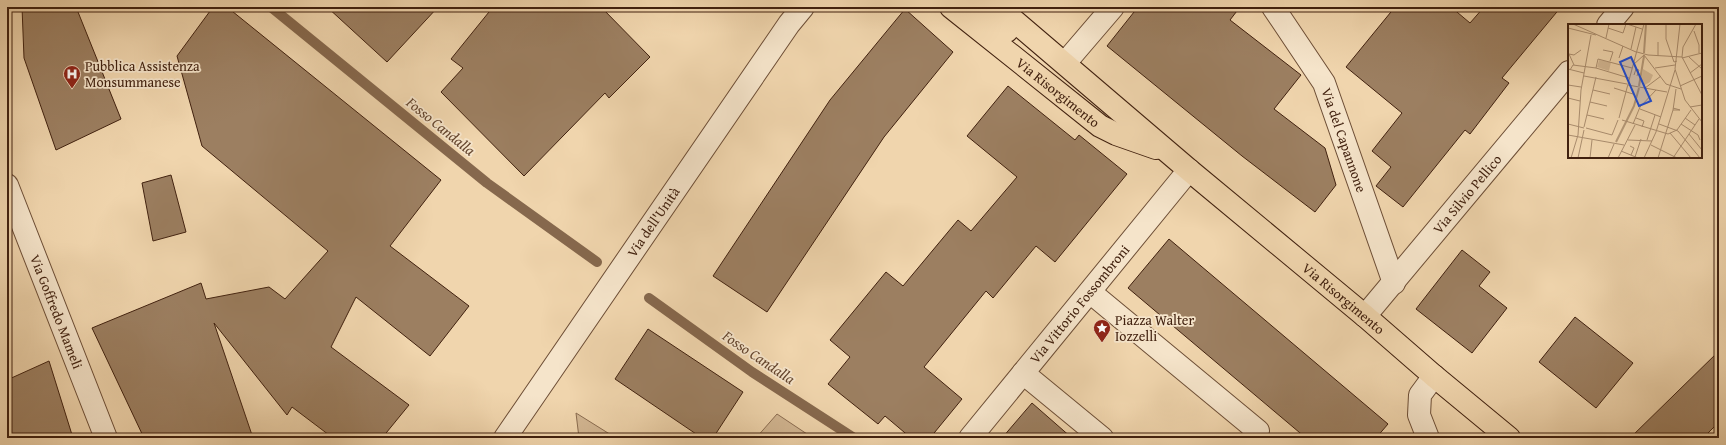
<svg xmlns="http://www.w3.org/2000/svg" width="1726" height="445" font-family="'Gentium Book Plus',serif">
<rect width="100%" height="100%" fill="#f0d5ad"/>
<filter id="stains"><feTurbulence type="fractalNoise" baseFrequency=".005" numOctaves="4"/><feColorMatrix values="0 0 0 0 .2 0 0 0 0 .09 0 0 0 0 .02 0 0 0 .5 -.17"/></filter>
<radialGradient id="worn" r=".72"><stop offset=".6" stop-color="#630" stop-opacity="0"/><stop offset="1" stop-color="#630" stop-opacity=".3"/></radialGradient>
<path fill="#d2b692" stroke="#8a6c50" d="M576,413l40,25h-37z
M777,414l36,24h-57z"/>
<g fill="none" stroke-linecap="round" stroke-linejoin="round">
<path stroke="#86684d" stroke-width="10" d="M271,7l216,176 110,79
M649,298l103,74 102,66"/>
</g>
<path fill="#9c7f61" stroke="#41210f" d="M22,7h54l45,112 -65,31 -32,-92z
M213,7h14l214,173 -51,66 79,60 -39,50 -74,-59 -25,50 78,58 -27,33h-49l-41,-31 -5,8 -73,-92 39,115h-109l-52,-110 109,-45 5,16 63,-12 16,12 43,-48 -126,-105 -25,-90z
M327,7h111l-51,55z
M493,7h108l49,50 -41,41 -4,-5 -81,83 -83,-84 22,-24 -12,-9z
M1138,7h102l-10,13 71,55 -27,34 51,39 11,37 -21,27 -73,-56 -135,-110z
M1395,7h56l19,16 14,-16h77l-59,71 7,5 -39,51 -5,-4 -62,77 -27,-21 15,-19 -19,-16 30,-38 -56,-46z
M905,9l48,43 -69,85 -117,175 -54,-36 117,-176z
M1008,86l67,54 4,-5 48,39 -72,88 -19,-16 -43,52 -7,-7 -62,76 38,32 -32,39h-19l-26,-22 -7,8 -50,-40 22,-27 -20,-17 56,-68 17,14 55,-66 13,11 46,-54 -50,-41z
M171,175l15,57 -33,9 -11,-58z
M1169,239l219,185 -12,14h-70l-178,-150z
M1462,250l28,22 -11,14 28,22 -35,45 -56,-44z
M1575,317l58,46 -37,45 -57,-46z
M648,329l95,63 -30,46h-11l-87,-59z
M1719,351v71l-16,16h-73z
M49,361l24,77h-66v-58z
M1032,403l40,35h-70z"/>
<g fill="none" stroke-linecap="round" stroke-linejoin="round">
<defs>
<g id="minor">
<path id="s1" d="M1273,7l51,76 70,200"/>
<path d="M1608,25l15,-18"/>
<path d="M1065,63l48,-56"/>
<path id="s2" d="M7,185l99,253"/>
<path d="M1090,292l168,139 -6,7"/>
<path id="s3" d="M1365,316l204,-244"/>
<path d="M1023,373l79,65"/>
<path id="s4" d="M505,438l284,-414 14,-17"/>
<path id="s5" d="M970,438l219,-268"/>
<path d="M1428,438l-9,-23 1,-20 14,-19"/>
</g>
<g id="major">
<path id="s6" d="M951,7l149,119 16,8 40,14"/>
<path d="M977,7l30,24"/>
<path id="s7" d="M998,7l191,163 176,146 69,60 75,62"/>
</g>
</defs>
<use href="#minor" stroke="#6d4e36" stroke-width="24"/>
<use href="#major" stroke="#41210f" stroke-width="24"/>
<use href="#minor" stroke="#f5e4ca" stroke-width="22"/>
<use href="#major" stroke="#f0d5ad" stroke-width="22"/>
</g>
<defs>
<symbol id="hospital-pin" viewBox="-11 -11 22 30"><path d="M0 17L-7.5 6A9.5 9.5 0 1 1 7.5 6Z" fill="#8f2418" stroke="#f5e4ca"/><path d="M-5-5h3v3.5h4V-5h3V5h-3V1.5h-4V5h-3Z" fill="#fff"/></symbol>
<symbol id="sight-pin" viewBox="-11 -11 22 30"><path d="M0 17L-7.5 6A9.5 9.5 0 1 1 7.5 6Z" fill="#8f2418" stroke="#f5e4ca"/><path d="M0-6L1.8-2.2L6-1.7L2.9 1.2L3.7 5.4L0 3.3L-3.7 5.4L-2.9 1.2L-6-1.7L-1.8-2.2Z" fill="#fff"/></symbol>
</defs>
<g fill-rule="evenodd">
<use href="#hospital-pin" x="62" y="64" width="20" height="27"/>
<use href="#sight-pin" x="1092" y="318" width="20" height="27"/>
</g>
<g text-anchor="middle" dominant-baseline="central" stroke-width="3.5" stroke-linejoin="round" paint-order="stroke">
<g font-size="14" fill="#41210f" stroke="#f5e4ca" text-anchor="start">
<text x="85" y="66">Pubblica Assistenza<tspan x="85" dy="16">Monsummanese</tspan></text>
<text x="1115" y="320">Piazza Walter<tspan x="1115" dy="16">Iozzelli</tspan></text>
</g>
<g font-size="14" fill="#41210f" stroke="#f5e4ca">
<text stroke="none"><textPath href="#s6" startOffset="137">Via Risorgimento</textPath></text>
<text stroke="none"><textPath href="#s1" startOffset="152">Via del Capannone</textPath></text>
<text stroke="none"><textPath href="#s3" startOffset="159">Via Silvio Pellico</textPath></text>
<text stroke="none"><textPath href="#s4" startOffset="262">Via dell'Unità</textPath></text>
<text stroke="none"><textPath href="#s7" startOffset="452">Via Risorgimento</textPath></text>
<text stroke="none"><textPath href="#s5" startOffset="173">Via Vittorio Fossombroni</textPath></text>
<text stroke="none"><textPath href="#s2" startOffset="136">Via Goffredo Mameli</textPath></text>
</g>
<g font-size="15" font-style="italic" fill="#64452e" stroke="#f5e4ca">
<text transform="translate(441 126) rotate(39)">Fosso Candalla</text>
<text transform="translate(759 357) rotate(34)">Fosso Candalla</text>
</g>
</g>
<g transform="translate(1568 24)">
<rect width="134" height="134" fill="#f0d5ad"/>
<path d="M31,36l12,2 -2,9 -12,-4zM75,45l10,6 -3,7 -7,4 1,-4 -3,-1z" fill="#d2b692"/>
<path fill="none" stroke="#b49877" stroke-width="2" d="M76,29l2,-29M71,62l5,-30M48,118l18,-36 5,-18"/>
<path fill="none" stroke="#aa8d6e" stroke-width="1" d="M5,0l63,28M59,0l15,5M98,0v15l8,23 3,-1M112,0l-5,45 10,31 17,22M0,4l28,7M40,4l15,5 3,-9M126,7l5,14v8M38,14l3,-14M63,25l5,-22M35,26l10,2 -3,9M69,28l11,3 34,2M76,31l22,29 15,5M90,32v-14M114,33l20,38M114,33l1,-10 13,-23M121,33l13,12M51,34l4,-12M114,34l20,-5M6,41l-5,-11 5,1 7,-5M65,41l11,-10M28,44l2,-9 34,9M87,44l20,-3M0,45l16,4M2,46l3,-5 23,3 33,10M122,49l12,-9M66,51l2,-6 3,1 -2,6M16,52l43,8M0,61l13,2M60,61l39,7M112,62l22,-10M46,64l19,6M77,64l16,-12M25,66l17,4M0,74l12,3M22,78l17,4M122,83l12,-2M72,85l21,8M105,86h7l-7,-2M19,91l17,4M51,94l25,-94M68,94l8,3 -2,6M117,94l10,7M54,96l46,14 9,-4 14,-20M0,100l16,4M65,100l7,-17 16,-17M91,100l19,7 22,27M113,100l17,11 2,5M16,103l12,-50M18,104l26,7 6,-15M102,109l21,25M121,110l13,16M0,111l56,10M60,116l24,1M79,116l8,-25M83,121l26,13M62,122l4,2 -3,7M53,127l17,7M67,133l6,-18M3,134l7,-23 3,-45 10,-55M10,134l6,-28M22,134l2,-18M40,134l6,-14M50,134l17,-33M76,134l12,-26 19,-62M90,134l15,-48 3,-21M105,134l26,-39"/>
<path fill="#1d4ed8" fill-opacity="0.15" stroke="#1d4ed8" stroke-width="2" d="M63,33l20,44 -12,5 -19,-44z"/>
<rect width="134" height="134" fill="none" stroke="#41210f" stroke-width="2"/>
</g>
<rect width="1726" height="445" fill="none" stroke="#f0d5ad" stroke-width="24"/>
<rect x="8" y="8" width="1710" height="429" fill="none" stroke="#41210f" stroke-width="2"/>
<rect x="12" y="12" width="1702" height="421" fill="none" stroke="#41210f"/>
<rect width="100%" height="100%" filter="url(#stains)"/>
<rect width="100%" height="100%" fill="url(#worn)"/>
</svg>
